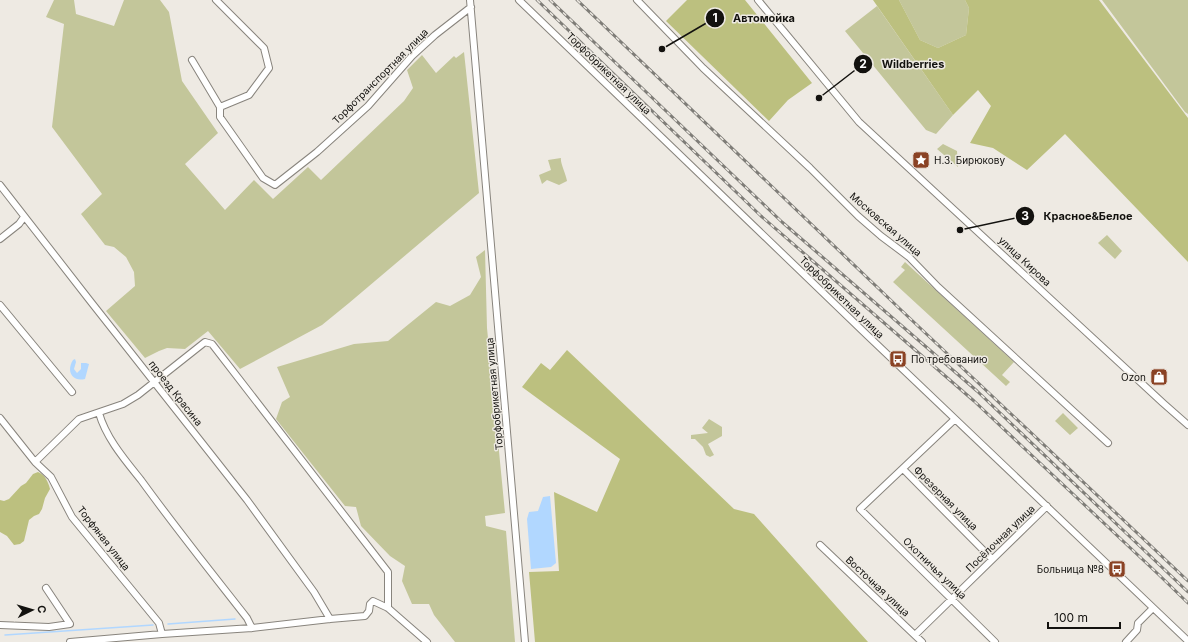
<svg xmlns="http://www.w3.org/2000/svg" width="1188" height="642" font-family="Inter,sans-serif">
<rect width="100%" height="100%" fill="#eeeae3"/>
<path fill="#c3c69a" d="M54,0h20l2,14 38,12 10,-26h36l9,12 13,69 36,52 -33,31 40,46 29,-30 19,19 35,-32 13,13 83,-79 9,-13 -6,-18 15,-15 14,18 18,-17 2,2 8,-6 15,141 -130,110 -27,22 -82,44 -32,-38 -23,18 -18,-1 -8,3 -14,7 -39,-47 29,-25 -1,-14 -8,-15 -12,-10 -9,-2 -24,-31 21,-20 -50,-67 12,-103 -18,-7z
M899,0h66l4,8 -3,27 -28,13 -18,-8z
M1102,0h86v114l-3,-2z
M877,6l76,109 -17,19 -10,-4 -81,-99z
M943,144l14,7 1,16 -21,-18z
M561,158c-1,5 5,16 6,23l-8,4 -12,-5 -5,4 -3,-9 12,-5 -3,-10z
M1107,235l15,16 -7,8 -17,-16z
M485,250l2,78 18,185 -20,3 1,10 20,5 9,111h-60l-21,-27 -5,-11h-17l-10,-23 3,-15 -15,-10 -29,-30 -5,-19 -11,-1 -69,-87 6,-17 8,-5 -13,-30 77,-23 34,-3 48,-39 14,4 20,-11 11,-18 -5,-20z
M905,262l109,100 -12,13 8,7 -4,4 -113,-104 12,-12 -4,-3z
M1063,413l15,15 -8,7 -15,-14z
M709,419l13,8v9l-14,8 6,11 -4,2 -4,-2 -3,-8 -8,-8h-4v-4l17,-2 -6,-5z"/>
<path fill="#bcc07f" d="M687,0h58l67,83 -24,17 -19,21 -103,-100z
M873,0h26l21,40 18,8 28,-13 3,-27 -4,-8h134l89,118v144l-123,-128 -38,36 -34,-22 -23,-5 21,-37 -13,-16 -25,25z
M567,350l167,159 20,5 114,128h-333l-6,-70 30,-1 -5,-79 43,20 23,-53 -98,-72 19,-24 9,7z
M38,472c7,3 10,9 12,17l-5,9 -3,11 -3,5 -5,2 -5,4 -5,21 -4,3 -6,1 -7,-9 -7,-4v-32l4,1 5,-2 12,-13 5,-3 7,-9z"/>
<path fill="#b1d7ff" d="M75,359l1,3 -2,7 3,4 4,-4v-6h5l3,1 -4,15c-13,3 -19,-8 -12,-19z
M550,496l6,67 -5,4 -20,2 -4,-50 2,-7 9,-1 5,-14z"/>
<g fill="none" stroke-linecap="round" stroke-linejoin="round">
<path stroke="#b1d7ff" stroke-width="1.5" d="M168,624l67,-5
M5,635l148,-10"/>
<defs>
<path id="minor" d="M216,0l48,48 5,20 -20,27 -29,12
M470,0l55,642
M519,0l349,336 320,305
M637,0l66,68 107,100 48,48 23,20 28,21 29,30 170,156
M758,0l101,122 304,281 25,22
M192,60l28,47v10l43,61 12,7 42,-33 51,-46 44,-50 23,-21 36,-28
M0,185l91,117 156,198 67,92 16,27
M0,239l19,-15 5,-7
M0,305l72,87
M99,413c7,25 26,47 42,67 34,47 70,92 106,138l5,10
M0,418l35,44 16,15 21,40 87,106 3,11 90,-6 78,-9 35,-3 4,-5 1,-7 3,-3 15,7 39,34
M955,419l-95,90 135,133
M35,462l44,-43 44,-15 15,-9 67,-53 7,2 176,228v36
M903,469l89,90
M820,545l102,97
M0,625l49,2 21,-3 -24,-36
M915,635l132,-129
M70,642l92,-8
M1126,642l11,-12 1,-7 15,-15"/>
</defs>
<use href="#minor" stroke="#88847d" stroke-width="8"/>
<use href="#minor" stroke="#fff" stroke-width="6"/>
<defs>
<path id="rail" d="M537,0l224,216 213,185 183,172 31,30
M550,0l232,222 195,169 211,201
M577,0l323,309 288,272"/>
</defs>
<use href="#rail" stroke="#7f7d78" stroke-width="3"/>
<use href="#rail" stroke="#eeeae3" stroke-width="1.5" stroke-dasharray="4.5" stroke-linecap="butt"/>
</g>
<defs>
<symbol id="sight-square" viewBox="-11 -11 22 22"><rect x="-9" y="-9" width="18" height="18" rx="4" fill="#8a4224" stroke="#eeeae3"/><path d="M0-6L1.8-2.2L6-1.7L2.9 1.2L3.7 5.4L0 3.3L-3.7 5.4L-2.9 1.2L-6-1.7L-1.8-2.2Z" fill="#fff"/></symbol>
<symbol id="bus-square" viewBox="-11 -11 22 22"><rect x="-9" y="-9" width="18" height="18" rx="4" fill="#8a4224" stroke="#eeeae3"/><path d="M-5-6H5V4H4V6H2V4H-2V6H-4V4H-5ZM-3.5-4V0h7V-4ZM-3.5 1.2v1.5H-2V1.2ZM2 1.2v1.5H3.5V1.2Z" fill="#fff"/></symbol>
<symbol id="shop-square" viewBox="-11 -11 22 22"><rect x="-9" y="-9" width="18" height="18" rx="4" fill="#8a4224" stroke="#eeeae3"/><path d="M-5-2.5h2.3a2.7 3.5 0 0 1 5.4 0H5L5.5 6h-11ZM-1.5-2.5h3a1.5 2.3 0 0 0-3 0Z" fill="#fff"/></symbol>
</defs>
<g fill-rule="evenodd">
<use href="#sight-square" x="911" y="150" width="20" height="20"/>
<use href="#bus-square" x="888" y="349" width="20" height="20"/>
<use href="#shop-square" x="1149" y="367" width="20" height="20"/>
<use href="#bus-square" x="1107" y="559" width="20" height="20"/>
</g>
<g text-anchor="middle" dominant-baseline="central" stroke-width="3" stroke-linejoin="round" paint-order="stroke">
<g font-size="10" fill="#13120f" stroke="#eeeae3">
<text transform="translate(609 73) rotate(44)">Торфобрикетная улица</text>
<text transform="translate(380 76) rotate(-45)">Торфотранспортная улица</text>
<text transform="translate(886 224) rotate(41)">Московская улица</text>
<text transform="translate(1025 261) rotate(43)">улица Кирова</text>
<text transform="translate(842 297) rotate(44)">Торфобрикетная улица</text>
<text transform="translate(176 393) rotate(52)">проезд Красина</text>
<text transform="translate(494 394) rotate(-95)">Торфобрикетная улица</text>
<text transform="translate(946 498) rotate(45)">Фрезерная улица</text>
<text transform="translate(104 538) rotate(52)">Торфяная улица</text>
<text transform="translate(1000 538) rotate(-44)">Посёлочная улица</text>
<text transform="translate(935 568) rotate(44)">Охотничья улица</text>
<text transform="translate(878 586) rotate(43)">Восточная улица</text>
</g>
<g font-size="10" fill="#13120f" stroke="#eeeae3" text-anchor="start">
<text x="934" y="160">Н.З. Бирюкову</text>
<text x="911" y="359">По требованию</text>
<text x="1146" y="377" text-anchor="end">Ozon</text>
<text x="1104" y="569" text-anchor="end">Больница №8</text>
</g>
</g>
<path fill="none" stroke="#13120f" stroke-width="1.5" d="M662 49L715 18M819 98L863 64M960 230L1025 216"/>
<g fill="#13120f" stroke="#eeeae3" stroke-width="1.5">
<circle cx="662" cy="49" r="4"/>
<circle cx="819" cy="98" r="4"/>
<circle cx="960" cy="230" r="4"/>
<circle cx="715" cy="18" r="10"/>
<circle cx="863" cy="64" r="10"/>
<circle cx="1025" cy="216" r="10"/>
</g>
<g font-size="12" text-anchor="middle" font-weight="bold" fill="#fff">
<text x="715" y="22">1</text>
<text x="863" y="68">2</text>
<text x="1025" y="220">3</text>
</g>
<g font-size="11" text-anchor="middle" font-weight="bold" fill="#13120f" stroke="#eeeae3" stroke-width="3" stroke-linejoin="round" paint-order="stroke">
<text x="764" y="22">Автомойка</text>
<text x="913" y="68">Wildberries</text>
<text x="1088" y="220">Красное&amp;Белое</text>
</g>
<g transform="translate(32 610) rotate(85)" stroke="#eeeae3" stroke-width="3" paint-order="stroke">
<path d="M0-3L7 15L0 10L-7 15Z" fill="#13120f"/>
<text y="-6" font-size="11" font-weight="bold" text-anchor="middle" fill="#13120f">С</text>
</g>
<path d="M1048 622v6h72v-6" fill="none" stroke="#13120f" stroke-width="2"/>
<text x="1054" y="622" font-size="12" fill="#13120f" stroke="#eeeae3" stroke-width="3" paint-order="stroke">100 m</text>
</svg>
